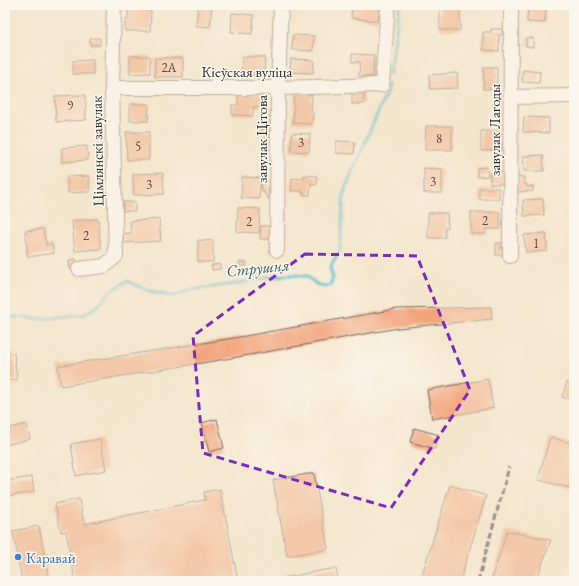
<svg xmlns="http://www.w3.org/2000/svg" width="579" height="586" font-family="'EB Garamond',serif">
<rect width="100%" height="100%" fill="#fbf7ec"/>
<filter id="ink" filterUnits="userSpaceOnUse"><feTurbulence type="fractalNoise" baseFrequency=".025" numOctaves="2"/><feDisplacementMap in="SourceGraphic" scale="8" xChannelSelector="R" yChannelSelector="G"/><feConvolveMatrix kernelMatrix="1 2 1 2 8 2 1 2 1" color-interpolation-filters="sRGB"/></filter>
<filter id="wash" filterUnits="userSpaceOnUse"><feTurbulence type="fractalNoise" baseFrequency=".012" numOctaves="4" result="noise"/><feDisplacementMap in="SourceGraphic" scale="16" xChannelSelector="R" yChannelSelector="G"/><feGaussianBlur stdDeviation="0.9" result="paint"/><feColorMatrix in="noise" values="0 0 0 0 0 0 0 0 0 0 0 0 0 0 0 0 0 1.4 0 .05"/><feComposite in="paint" operator="in"/></filter>
<g filter="url(#wash)">
<rect width="100%" height="100%" fill="#f4e6cd"/>
<g fill="none" stroke-linecap="round" stroke-linejoin="round">
<path stroke="#4ebac9" stroke-width="3.5" d="M389,75l11,-70
M5,318l11,-1 21,2 46,-4 15,-9 11,-14 18,-11 23,10 23,5 16,-6 47,-6 31,-7 23,-2 17,1 9,8 9,3 5,-2 3,-7 -3,-10 10,-18 4,-58 43,-101 1,-6"/>
</g>
<g id="blocks">
<path fill="#f2a47c" d="M352,5h28l-2,16 -27,-3z
M440,5h20v25h-20z
M528,5h18l-1,18 -18,-1z
M198,6h14l-2,21 -14,-1z
M128,9l23,1 -1,21h-25v-11h3z
M232,13l22,2 -2,19 -21,-2z
M491,29h11v6h-3v16l-16,-1v-18h8z
M293,35l21,1 -1,15 -21,-1z
M90,38h10v7h-10z
M526,38h7v9l-7,-1z
M352,54l22,1 -1,22 -14,-1 1,-14h-8z
M130,56h20v17l-20,1z
M242,57h23l-1,19 -23,-1z
M155,58h28v19h-28z
M291,59l23,1 -1,13 -23,-1z
M93,60v14h-20v-13z
M484,67h13v22h-14z
M523,70l17,2 -1,11 -17,-1z
M457,73l1,15 -28,1 -1,-14z
M352,92h12v12h-12z
M238,93l23,1v13h-8v9l-21,-1v-10h6z
M294,94l18,1 -1,16 2,1 -1,12 -19,-1z
M85,95l1,25 -30,2 -1,-26z
M130,104h19l-1,17h-18z
M572,115h2v19h-2z
M263,116l10,1 -1,18 -11,-1z
M524,117l25,1v15l-26,-1z
M426,126h26v24h-27z
M481,131h17v12h3l1,7 -21,1z
M126,132h23v28h-22z
M292,133l18,1 -1,18 -18,-1z
M337,141l18,1 -1,12 -18,-1z
M87,146l1,14 -26,2v-14z
M543,155l1,16h-20l-1,-15z
M487,167l1,9 -11,1v-9z
M424,168l18,1v24h-18z
M163,173l1,21 -30,1 -1,-21z
M490,173h15v11h-15z
M304,175l13,1v9l-6,-1 -1,11h-7v-4h-12l1,-13 11,1z
M89,176l1,16 -22,1 -1,-16z
M242,177l19,1 -2,21 -18,-1z
M517,177h7v7h3v3l6,-1v5l-16,1z
M261,181h7l1,18 -8,-10z
M479,188h20v11h-20z
M543,199l1,16 -20,1 -1,-16z
M123,202h12v9h-12z
M238,208l22,1 -1,24 -22,-1z
M471,212h29v17h-14v5h-15z
M428,213h19l1,15h-3v10h-17z
M98,219l3,30 -26,2 -3,-30z
M159,219l2,22 -37,2 -1,-9 8,-1 -1,-12z
M261,226h11v13h-12z
M43,229l3,16 6,-1 2,9 -26,4 -3,-26z
M546,233l1,18 -21,2 -2,-18z
M198,240l15,1v21h-15z
M496,243h9v5h-5l5,1 -1,6h-8z
M76,259l1,9 -7,1 -1,-9z
M239,262h7l1,4h-8z
M220,264v5l-8,1v-5z
M491,307l1,12 -94,9 -160,29 -177,29 -3,-20 176,-28 162,-29z
M14,353l3,27 -12,1v-27z
M488,379l5,29 -61,11 -5,-29z
M567,382l7,3v16l-12,-4z
M217,419l7,29 -15,4 -7,-29z
M27,424l3,15 -25,6v-16z
M414,428l25,7 -4,14 -25,-7z
M550,437l24,7v45l-36,-9z
M100,439l6,31 -30,6 -5,-32z
M314,473l14,76 -41,7 -14,-76z
M32,477l2,15 -26,4 -2,-15z
M450,485l36,11 -26,85h-40z
M220,489l18,92h-163l-9,-50 -5,1 -6,-28 24,-5 5,25 121,-24 -1,-8z
M39,526l10,55h-27l-9,-50z
M507,531l44,9 -15,41h-45z
M336,568l2,13h-55l-1,-3z"/>
</g>
</g>
<g filter="url(#ink)">
<use href="#blocks" fill-opacity="0" stroke="#716c64" stroke-width="1"/>
<g fill="none" stroke-linecap="round" stroke-linejoin="round">
<defs>
<path id="street" d="M112,88h166l104,-3 6,-80
M511,97l63,-1
M277,250l1,-162 3,-83
M510,256l1,-251
M79,269l25,-3 12,-10 -4,-168 2,-83"/>
</defs>
<use href="#street" stroke="#716c64" stroke-width="16"/>
<use href="#street" stroke="#fff" stroke-width="14"/>
<path stroke="#2b2b2b" stroke-width="3" stroke-dasharray="6 3" stroke-linecap="butt" d="M478,581l31,-114"/>
</g>
</g>
<path d="M0 0H579V586H0ZM305,254l112,2 53,134 -79,118 -188,-55 -10,-117z" fill="#f4e6cd" fill-opacity=".55" fill-rule="evenodd"/>
<path fill="none" stroke="#7b2cbf" stroke-width="3" stroke-dasharray="8 5" stroke-linejoin="round" d="M305,254l112,2 53,134 -79,118 -188,-55 -10,-117z"/>
<circle fill="#3f7fe0" stroke="#fbf7ec" stroke-width="1.5" cx="18" cy="557" r="4"/>
<g text-anchor="middle" dominant-baseline="central" stroke-width="3" stroke-linejoin="round" paint-order="stroke">
<g font-size="13" fill="#5d493f">
<text x="169" y="67">2А</text>
<text x="70" y="105">9</text>
<text x="439" y="138">8</text>
<text x="301" y="142">3</text>
<text x="138" y="146">5</text>
<text x="433" y="181">3</text>
<text x="149" y="184">3</text>
<text x="485" y="220">2</text>
<text x="249" y="221">2</text>
<text x="86" y="235">2</text>
<text x="536" y="243">1</text>
</g>
<g font-size="15" fill="#2b2b2b" stroke="#fbf7ec">
<text x="247" y="71">Кіеўская вуліца</text>
<text transform="translate(494 130) rotate(-90)">завулак Лагоды</text>
<text transform="translate(261 139) rotate(-90)">завулак Цітова</text>
<text transform="translate(97 151) rotate(-91)">Цімлянскі завулак</text>
</g>
<g font-size="15" fill="#366cbe" stroke="#fbf7ec" text-anchor="start">
<text x="26" y="557">Каравай</text>
</g>
<g font-size="16" font-style="italic" fill="#375d62" stroke="#fbf7ec">
<text transform="translate(258 268) rotate(-6)">Струшня</text>
</g>
</g>
<rect width="579" height="586" fill="none" stroke="#fbf7ec" stroke-width="20"/>
</svg>
